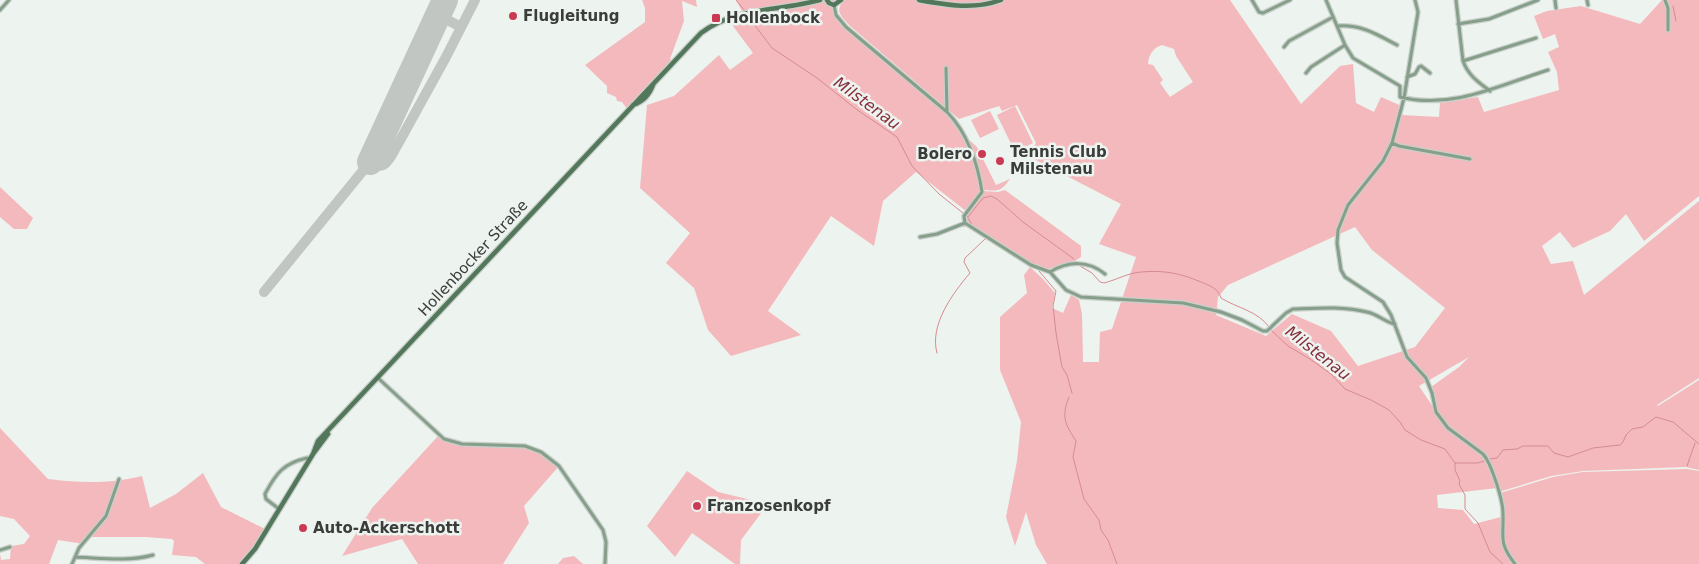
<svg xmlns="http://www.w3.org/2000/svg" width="1699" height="564" font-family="'DejaVu Sans',sans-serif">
<rect width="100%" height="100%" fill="#edf3ee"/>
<path fill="#f4b9bd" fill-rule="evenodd" d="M642,0h54l1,7 -15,-6 2,20 -14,38 3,4 -45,47 -6,-8 -5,-1 -1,-4 -9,-4v-7l-22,-21 60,-43v-14z
M736,0h494l71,104 39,-38 13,-2 3,39 18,9 7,-15 23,10 -2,8 37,2 1,-14 38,-6 6,15 75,-22 -2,-18 -9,-20 11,-5 -4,-13 -12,5 -9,-23 13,-5 34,-5 59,18 22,-24h37v196l-55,45 -18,-27 -16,17 -37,17 -13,-16 -18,14 9,18 22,-3 11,34 115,-94v177l-42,27 1,1 41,-26v90l-13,-3 -103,4 -32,5 -49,15 -4,-4 -7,-21 -3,1 9,21 -60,7 1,13 25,2 11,14 27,-7 -1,-24 53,-16 30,-5 104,-3 12,2v93h-652l-11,-19 -10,-33 -11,34 -9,-29 11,-56 4,-39 -21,-52v-53l27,-24 -3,-18 6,-8 13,12 12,14 -3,15 11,5 8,-18 8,5 3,14 1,48h16l1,-30 12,-3 24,-72 -37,-13 22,-40 -93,-48 8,-13 -19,-38 -15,6 -3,-5 -40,13 -110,-94c-8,-10 -14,-13 -6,-24l-7,3v11l4,6 107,91 14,21 12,22 9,36 16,1 7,-2 76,56v11l-6,4 -26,8 -14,-4 -74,-46 5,-8 -50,-39 -33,29 -9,45 -43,-30 -63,95 33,24 -70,21 -23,-26 -14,-42 -28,-25 24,-30 -50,-45 7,-83 27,-9 45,-41 11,15 23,-17 -26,-35 16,-5zM1162,45l12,4 2,7 17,26 -23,15 -10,-14 3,-3 -10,-15 -5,-1c1,-10 5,-16 14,-19zM1355,227l17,23 73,58 -30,39 -57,19 -27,-35 -39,-17 -26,22 -50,-21 2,-18 10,-12zM1469,357l-10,10 -28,20 4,23 -16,-24z
M1015,106l18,37 -18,9 -18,-37z
M990,111l9,18 -19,9 -9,-18z
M966,137l11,10 19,38 14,-6c-9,13 -12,12 -27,11 -2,-20 -8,-35 -17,-53z
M0,187l33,31 -6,11h-13l-14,-12z
M0,428l48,51c32,4 62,5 94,-3l8,32 26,-14 27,-21 18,34 46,23 -25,34h-37l-9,-7 -24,-2 2,-14 -2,-2 -26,-2h-54l-8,7 -26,-4 -9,24h-49v-10l1,6 9,-1 1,-13 13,-2 6,-8 -16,-17 -14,-3z
M439,435l12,7 68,3 17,4 23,17 -35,40 5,17 -26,41h-85l-16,-25 -60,17 30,-48z
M687,471l31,21 50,12 -27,36 -1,24h-5l-43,-31 -17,24 -28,-31z
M574,556l9,8h-25l5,-6z"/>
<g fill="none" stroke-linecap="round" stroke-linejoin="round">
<path stroke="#d68b91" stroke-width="1" d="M736,0l9,11
M1673,6l3,15
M747,15l25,33 45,30 39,31 41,28 15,29 27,28 29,23 15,-19 8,-2 6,3 26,23 51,37
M968,218l4,7
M1000,244l34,20
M1080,266l12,7 8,9 4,1c12,-3 24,-10 37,-11 22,-2 39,1 60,10 9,4 17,6 20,16 16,10 37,13 48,29
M1039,271l17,20 -3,15 3,27 6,34 5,8 5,18
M1271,330l17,16 22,13 21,15 14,15 26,11 18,10 11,12 5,8 16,10 24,9 10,14h23l6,-2
M937,353c-8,-28 16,-60 33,-80l-6,-11 1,-4 20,-19
M1069,397c-8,20 -4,27 7,44l-3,16 11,42 15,21 2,10 7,10 9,24
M1490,459l7,-1 6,-8 14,-1 6,-3h25l6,7 14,4 25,-9 27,-3 3,-3 3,-7 6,-6 11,-2 13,-10 17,5 26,22
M1455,463v7l5,11 -1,3 6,11v14l13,14 12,29 13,12
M1687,466l8,-23"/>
<path stroke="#c1c6c2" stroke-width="10" d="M438,15l23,12
M382,137l1,4 5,5 10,-2 48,-87 29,-57
M264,292l106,-130c16,12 21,-7 28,-18"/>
<path stroke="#c1c6c2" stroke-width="26" d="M370,162l75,-162"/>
<defs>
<path id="street" d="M1252,0l7,12 4,1 27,-13
M1326,0l19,45 8,13 47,28v11c52,13 100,-12 148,-27
M1415,0l3,12 -14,86 -12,45 -9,18 -35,44 -10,25 -1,13 4,27 4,7 38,25 8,13 16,42 19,21 6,15 4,19 12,16 35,26 3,4c7,12 17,42 17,55 1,25 -5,29 12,51
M1456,0l7,61c5,14 15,21 27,30
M1555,0l1,8
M1587,0l1,5
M1665,0l3,8v22
M834,5l2,10 10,12 101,85c20,20 31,52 35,80l-18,24 1,7 66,42 19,7c18,-11 38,-12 55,2
M0,10l9,-10
M1458,24l31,-5 49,-19
M1338,26c23,-2 40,9 59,19
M1284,47l5,-6 44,-24
M1463,61l73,-23
M946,68l1,43
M1306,73l5,-6 34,-22
M1407,77l8,-3 4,-7 2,-1 9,7
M1392,143l7,3 71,13
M920,237l17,-3 28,-11
M1050,272l16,18 15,7 102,6 38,9 21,8 21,11h4l19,-18 7,-4c25,-1 50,-3 74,3 11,2 19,11 28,12
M378,378l66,61 18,5 63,2 16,6 18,14 44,64 3,12 -1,22
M279,509l-13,-10 -1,-5c11,-21 19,-31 42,-36l2,1
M0,550l10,-3
M75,557c26,1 53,5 78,-2
M72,564l7,-16 27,-32 13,-37"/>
<path id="secondary" d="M827,0l2,3 5,2 7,-5
M919,0c28,5 55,10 82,0
M633,105c11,-4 16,-10 20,-20
M313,454l5,-13 383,-408c34,-26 79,-22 119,-33
M242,564l13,-15 58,-95 15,-20"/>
</defs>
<use href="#street" stroke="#c9cfca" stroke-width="5.5"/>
<use href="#secondary" stroke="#c9cfca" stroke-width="7"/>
<use href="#street" stroke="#869f8a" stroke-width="3"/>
<use href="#secondary" stroke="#52775a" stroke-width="4.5"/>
</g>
<g fill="#ca3a55" stroke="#edf3ee" stroke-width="2">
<circle cx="513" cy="16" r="5"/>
<rect x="711" y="13" width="10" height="10" rx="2.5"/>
<circle cx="982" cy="154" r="5"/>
<circle cx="1000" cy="161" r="5"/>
<circle cx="697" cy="506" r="5"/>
<circle cx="303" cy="528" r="5"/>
</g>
<g text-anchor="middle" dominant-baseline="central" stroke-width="5" stroke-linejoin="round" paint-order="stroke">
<g font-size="15" font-weight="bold" fill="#3b3d3b" stroke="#edf3ee" text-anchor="start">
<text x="523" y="16">Flugleitung</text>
<text x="726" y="18">Hollenbock</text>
<text x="1010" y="152">Tennis Club<tspan x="1010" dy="17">Milstenau</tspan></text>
<text x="972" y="154" text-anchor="end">Bolero</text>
<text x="707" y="506">Franzosenkopf</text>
<text x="313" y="528">Auto-Ackerschott</text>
</g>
<g font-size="15" fill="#3b3d3b" stroke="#edf3ee">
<text transform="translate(473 258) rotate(-47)">Hollenbocker Straße</text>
</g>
<g font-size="16" font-style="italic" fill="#862d3c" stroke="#edf3ee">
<text transform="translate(867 103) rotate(36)">Milstenau</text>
<text transform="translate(1318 353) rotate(38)">Milstenau</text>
</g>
</g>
</svg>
